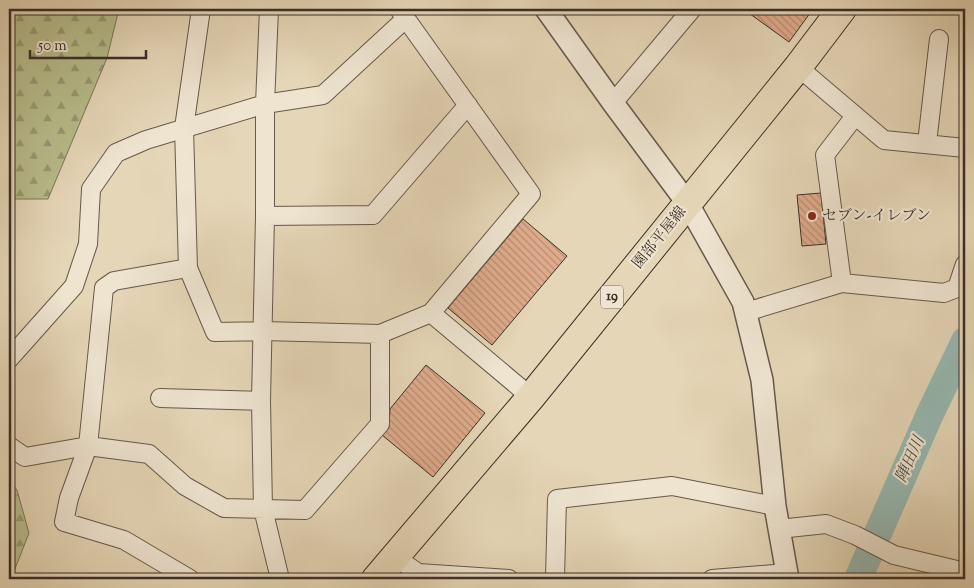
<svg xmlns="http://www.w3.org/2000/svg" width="974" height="588" font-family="'Sorts Mill Goudy','Noto Serif JP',serif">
<defs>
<pattern id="forest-firs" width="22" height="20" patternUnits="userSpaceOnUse" patternTransform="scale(1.25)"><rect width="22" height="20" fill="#b8bd8c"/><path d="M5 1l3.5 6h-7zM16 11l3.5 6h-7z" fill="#979a72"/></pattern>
<pattern id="building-back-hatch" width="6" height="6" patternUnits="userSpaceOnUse" patternTransform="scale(1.25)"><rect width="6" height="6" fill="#dfab8c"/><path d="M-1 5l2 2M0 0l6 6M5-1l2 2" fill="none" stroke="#b68c72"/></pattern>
</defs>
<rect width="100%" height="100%" fill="#e5d6b7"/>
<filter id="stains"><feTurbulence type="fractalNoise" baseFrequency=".004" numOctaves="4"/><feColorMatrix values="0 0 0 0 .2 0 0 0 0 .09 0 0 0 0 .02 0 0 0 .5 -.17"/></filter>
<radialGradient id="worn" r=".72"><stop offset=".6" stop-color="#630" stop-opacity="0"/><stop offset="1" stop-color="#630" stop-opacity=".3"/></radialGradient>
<path fill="url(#forest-firs)" stroke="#7a7659" d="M9,9h110l-12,49 -59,141h-39z
M9,480l8,10 12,43 -18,46h-2z"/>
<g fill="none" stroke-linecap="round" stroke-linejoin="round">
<path stroke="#96b9b2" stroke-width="28" d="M858,579l71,-163 36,-75"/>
</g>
<path fill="url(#building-back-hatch)" stroke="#3b2f26" d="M748,9h65l-24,33 -43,-31z
M821,193l5,51 -24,2 -5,-51z
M523,219l44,37 -75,89 -44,-37z
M426,365l59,48 -52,64 -51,-42 7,-9 1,-17z"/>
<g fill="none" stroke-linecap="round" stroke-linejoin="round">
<defs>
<path id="minor" d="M201,9l-17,119 4,140 27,64 48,-1 117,3
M269,9l-4,95v112l-4,185 2,108 17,70
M798,67l86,73 81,8
M613,103l79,-94
M855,116l-30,39 17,128 102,10 13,-5 8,-24
M927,143l12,-104
M265,216l108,-1 95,-110
M188,268l-74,13 -10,7 -16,158 -19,52 -5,24 60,18 66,39
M746,312l96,-29
M431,313l100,84
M9,359l65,-73 14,-42 3,-55 25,-36 30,-13 119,-36 58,-9 79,-73
M160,398l101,3
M9,446l16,11 63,-11 61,8 36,32 39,22 81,2 75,-86v-90l51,-21 100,-119 -132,-185
M779,529l47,-5 29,11 39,20 71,17
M395,557l23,16 91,6
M555,579l2,-80 115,-13 103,20
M712,579l75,-6"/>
<path id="tertiary" d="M546,9l67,94 75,101 55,98 19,78 13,126 13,73"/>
<path id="primary" d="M376,579l155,-182 267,-330 44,-58"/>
</defs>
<use href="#minor" stroke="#66594a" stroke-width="20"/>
<use href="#tertiary" stroke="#66594a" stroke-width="24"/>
<use href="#primary" stroke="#3b2f26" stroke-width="30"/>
<use href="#minor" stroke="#eee4d0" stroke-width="18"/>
<use href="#tertiary" stroke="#eee4d0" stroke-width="21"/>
<use href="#primary" stroke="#e5d6b7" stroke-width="28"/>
</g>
<circle fill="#8f2418" stroke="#eee4d0" stroke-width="2" cx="812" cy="216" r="5"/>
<g text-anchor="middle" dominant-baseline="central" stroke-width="4.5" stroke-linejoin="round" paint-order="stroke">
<rect fill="#eee4d0" stroke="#716559" stroke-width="1" x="601" y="285.5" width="22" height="23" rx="4"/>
<g font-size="14" font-weight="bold" fill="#3b2f26">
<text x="612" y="297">19</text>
</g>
<g font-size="15" fill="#3b2f26" stroke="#eee4d0" text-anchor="start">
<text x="822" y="216">セブン-イレブン</text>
</g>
<g font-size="15" fill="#3b2f26" stroke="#eee4d0">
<text transform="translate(660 238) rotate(-51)">園部平屋線</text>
</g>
<g font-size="16" font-style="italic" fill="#4d4b42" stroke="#eee4d0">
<text transform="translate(911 460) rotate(-66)">陣田川</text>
</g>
</g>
<rect width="974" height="588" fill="none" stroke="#e5d6b7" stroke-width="30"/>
<rect x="10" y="10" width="954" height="568" fill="none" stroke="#3b2f26" stroke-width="2.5"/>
<rect x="15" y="15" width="944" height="558" fill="none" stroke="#3b2f26"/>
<path d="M30 50v8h116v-8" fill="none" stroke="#3b2f26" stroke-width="2.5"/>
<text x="38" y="50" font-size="15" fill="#3b2f26" stroke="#eee4d0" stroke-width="4" paint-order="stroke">50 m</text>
<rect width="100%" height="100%" filter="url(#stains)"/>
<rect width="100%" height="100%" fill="url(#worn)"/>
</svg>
